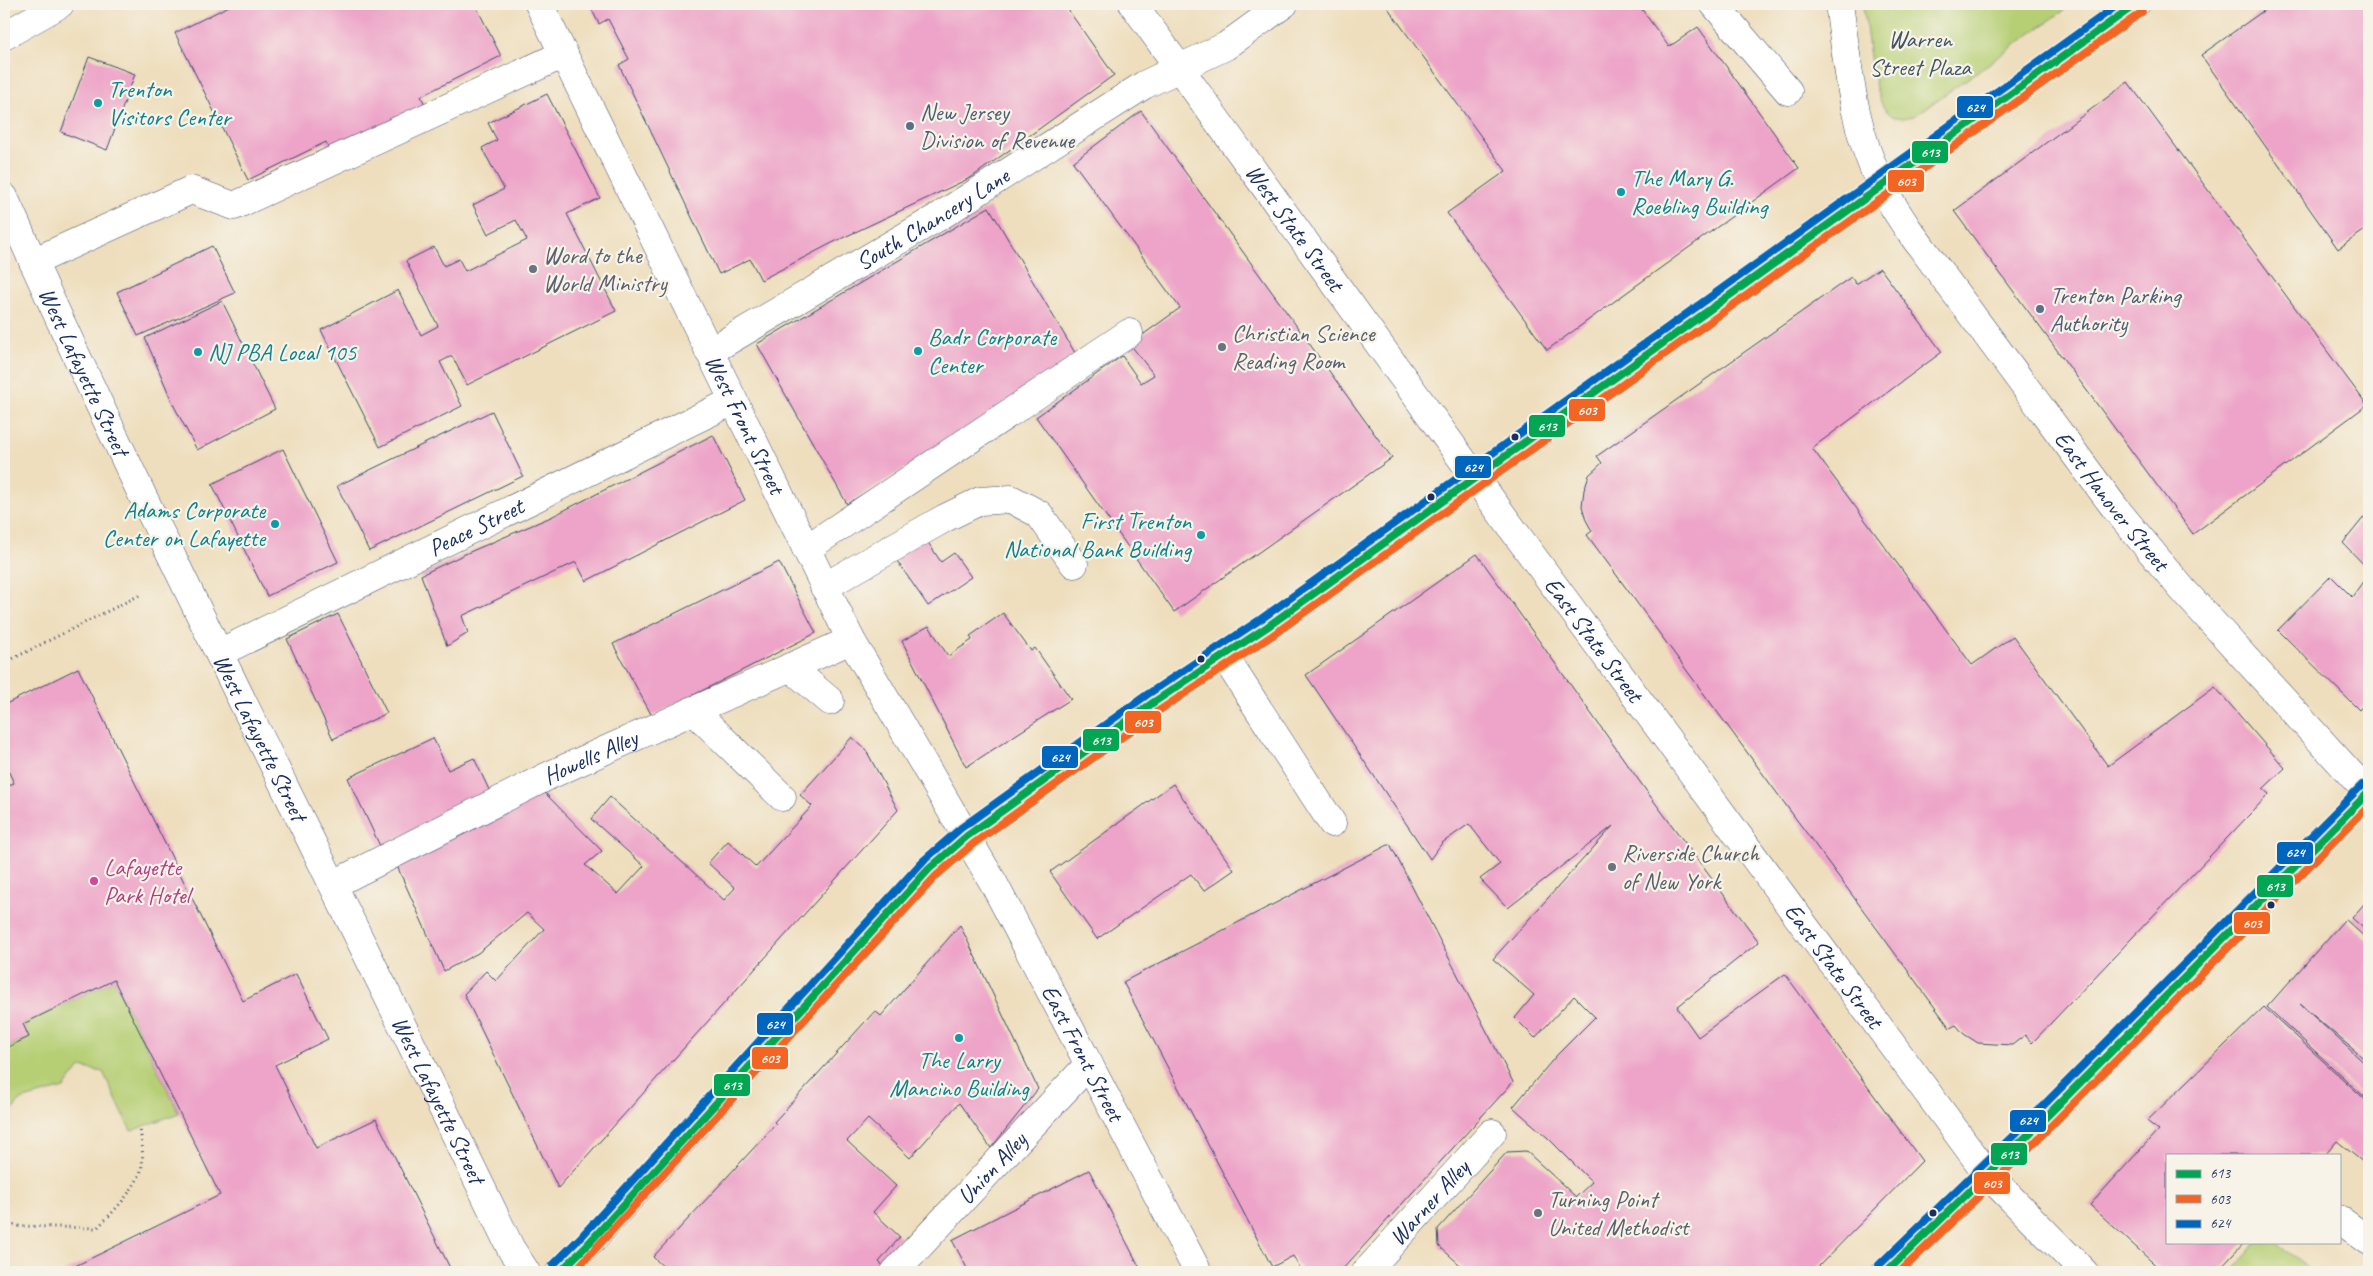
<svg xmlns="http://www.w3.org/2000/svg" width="2373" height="1276" font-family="Caveat,sans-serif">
<rect width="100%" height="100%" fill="#f7f3e8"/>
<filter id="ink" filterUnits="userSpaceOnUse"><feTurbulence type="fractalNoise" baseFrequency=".02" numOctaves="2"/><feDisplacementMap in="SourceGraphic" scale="10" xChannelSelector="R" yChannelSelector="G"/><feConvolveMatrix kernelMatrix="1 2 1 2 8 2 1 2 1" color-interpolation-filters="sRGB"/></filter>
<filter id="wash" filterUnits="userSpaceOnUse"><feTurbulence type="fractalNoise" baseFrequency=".0096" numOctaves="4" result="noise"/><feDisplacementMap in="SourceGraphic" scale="20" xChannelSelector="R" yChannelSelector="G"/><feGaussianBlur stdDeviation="1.12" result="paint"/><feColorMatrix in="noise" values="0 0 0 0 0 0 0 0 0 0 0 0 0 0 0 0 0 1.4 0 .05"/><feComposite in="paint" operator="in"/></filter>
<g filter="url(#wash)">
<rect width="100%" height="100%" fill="#eedebd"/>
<path fill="#b6cf74" stroke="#687f69" d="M1863,4h210l-157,111c-12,5 -26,4 -33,-9 -12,-20 -16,-77 -20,-102z
M114,980l65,133 -48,18 -28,-59 -23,-5 -16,21 -44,12 -16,23v-74l25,-12 -6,-13z
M2257,1242h17l40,30h-84z"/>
<g id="blocks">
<path fill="#eda4c8" d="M233,4h242l26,52 -80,40 4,9 -95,47 -4,-10 -78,38 -73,-147z
M589,4h475l50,71 -142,102 -140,66 -71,37 -11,-21 -31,15 -100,-209 10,-6 -21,-40 -9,5z
M1385,4h253l31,43 29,-20 101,141 -252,182 -100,-137 59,-42z
M2273,4h96v223l-31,22 -137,-194z
M89,57l46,17 -28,76 -46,-18z
M2128,82l239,323 -174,129 -239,-323z
M547,94l53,104 -33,16 49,97 -149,74 -15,-29 -12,6 22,44 -82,41 -59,-117 77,-40 23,45 17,-9 -32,-65 28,-14 10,19 15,-7 6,12 62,-31 -11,-20 -28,14 -15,-29 31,-16 -22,-41 15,-8 -9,-17z
M1141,111l251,347 -218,154 -138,-195 86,-61 19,27 13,-8 -24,-31 50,-36 -107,-146z
M989,207l89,151 -101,66 -130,80 -90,-160z
M212,246l23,47 -97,43 -21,-44z
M1880,268l62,84 -130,96 160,217 41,-29 95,130 107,-79 70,81 -22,21 6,5 -237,249 -7,-8 -13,10 -34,-2 -14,-9 -8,-9 -6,3 -363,-493 5,-4 -6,-11 -4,-14 2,-16 5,-15 13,-12 -5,-7 254,-179 5,7z
M222,301l53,108 -78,41 -23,-44 -29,-68z
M492,411l31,65 -154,75 -32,-65z
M713,435l32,65 -159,81 -10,-19 -114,54 6,17 -21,13 -26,-71 44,-21 86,-37z
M283,449l55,113 -71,34 -55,-112z
M2369,511v59l-26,-27z
M925,538l16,24 13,-9 17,24 -43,29 -33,-48z
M1477,554l173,242 109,146 -82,65 21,30 87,-63 137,187 -109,111h-345l-29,-26 -1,-17 69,-77 19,-1 50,46 16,-15 -43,-43 -36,-32 43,-51 39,-39 -21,-21 -39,42 -20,-20 19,-23 -41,-36 120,-133 -105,82 -28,-29 20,-15 -31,-40 -27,19 -12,16 -124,-184z
M779,562l37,71 -164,83 -39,-72z
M2369,573v126l-10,11 -81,-80 53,-54 21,21z
M1003,613l28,38 4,-3 36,51 -105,68 -64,-126 27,-15 19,30 24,-16 -2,-4z
M338,614l49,99 -54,26 -46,-100z
M78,668l165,333 53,-27 32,65 -53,26 41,83 60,-29 76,153h-389l157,-77 -106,-215 -91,44 6,13 -25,12v-261l10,-5 -10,-21v-57z
M852,737l14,13 32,60 -340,378 -94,-194 22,-23 10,10 48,-52 -17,-16 -49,40 -34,18 -51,-114 146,-70 63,64 -17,14 33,29 26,-28 -53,-47 19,-22 114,103 11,-12 -27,-25 20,-22 28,26 56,-61 -12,-11z
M433,738l15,32 26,-12 17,36 -111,52 -32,-68z
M1173,784l61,86 -30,21 -13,-17 -94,65 -47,-67z
M1390,844l123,238 -173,190h-38l-9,-16 -21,11 -149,-285z
M2369,898v35l-17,-15z
M2345,919l24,22v122l-69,-59 69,63v34l-102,-94z
M960,925l78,164 -47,59 -32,-45 -49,55 -42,-39 -21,22 49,45 -23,26 27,25 -21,25 6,5 -5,5h-211l-16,-15 123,-133 -2,-2 101,-111 6,5z
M2264,1007l105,96v64l-32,-26 -12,14h-158v87h78l-28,30h-54l-73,-67 68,-75 -11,-9z
M1089,1170l53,102h-173l-17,-32z"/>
</g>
</g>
<g filter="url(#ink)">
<use href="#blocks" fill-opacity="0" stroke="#3b496c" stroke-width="1"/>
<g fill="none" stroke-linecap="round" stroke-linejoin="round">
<defs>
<g id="minor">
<path id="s1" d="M539,4l312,636 142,242 205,390"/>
<path id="s2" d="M1133,4l370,512 485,659 96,97"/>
<path d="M1714,4l74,87"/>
<path id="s3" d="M1839,4c9,61 14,127 43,182 7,15 17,29 26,43l207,279 68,82 186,204"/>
<path d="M4,36l56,-32"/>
<path id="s4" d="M4,197c159,356 339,702 507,1052l15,23"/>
<path d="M33,262l158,-72 43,16 330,-152"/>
<path id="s5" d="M709,352l231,-136 204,-131 82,-39 58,-42"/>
<path d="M806,549l323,-216"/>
<path d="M824,587l121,-69 35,-17 31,-2 28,15 35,50"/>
<path id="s6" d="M219,653l514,-252"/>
<path d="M1224,656l108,167"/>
<path d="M790,667l40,34"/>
<path d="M693,710l89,87"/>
<path id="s7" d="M334,884l216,-109 301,-135"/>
<path d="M2339,1219l30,22"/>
<path id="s8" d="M895,1272l194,-208"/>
<path id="s9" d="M1366,1272l126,-139"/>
</g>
<path id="major" d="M560,1272l28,-28 341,-375 38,-33 187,-134 113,-75 869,-623
M1886,1272l137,-132 346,-348"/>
</defs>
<use href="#minor" stroke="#3b496c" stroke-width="29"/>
<use href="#major" stroke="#3b496c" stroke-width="29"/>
<path stroke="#3b496c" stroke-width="3" stroke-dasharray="1 4" stroke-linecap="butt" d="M4,663l138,-69
M4,1222l15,4 78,2c15,-15 32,-32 42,-52 6,-12 3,-34 1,-47"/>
<use href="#minor" stroke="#fff" stroke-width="28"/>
<use href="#major" stroke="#fff" stroke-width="28"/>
<defs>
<path id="bus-1" d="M560,1272l28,-28 341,-375 38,-33 187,-134 113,-75 869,-623
M1886,1272l137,-132 346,-348"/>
<path id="bus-2" d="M574,1272l362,-396 37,-32 187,-134 113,-75 869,-623
M1900,1272l130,-125 339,-341"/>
<path id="bus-3" d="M553,1265l28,-28 341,-375 39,-34 187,-134 113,-75 858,-615
M1879,1265l137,-132 346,-348"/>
</defs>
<use href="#bus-1" stroke="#f7f3e8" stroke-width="11"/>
<use href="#bus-2" stroke="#f7f3e8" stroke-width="11"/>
<use href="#bus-3" stroke="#f7f3e8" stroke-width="11"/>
<use href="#bus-1" stroke="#00a651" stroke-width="8"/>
<use href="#bus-2" stroke="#f26522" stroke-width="8"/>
<use href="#bus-3" stroke="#0065bd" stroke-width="8"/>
</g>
</g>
<g fill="#0f9aa8" stroke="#f7f3e8" stroke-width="2">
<circle cx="98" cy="103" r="5"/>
<circle cx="1621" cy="192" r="5"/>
<circle cx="918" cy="351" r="5"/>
<circle cx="198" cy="352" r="5"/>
<circle cx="275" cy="524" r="5"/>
<circle cx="1201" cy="535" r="5"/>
<circle cx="959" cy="1038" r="5"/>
</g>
<g fill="#5c6f8a" stroke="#f7f3e8" stroke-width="2">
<circle cx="910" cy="126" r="5"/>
<circle cx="2040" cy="309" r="5"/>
</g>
<g fill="#6b7280" stroke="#f7f3e8" stroke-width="2">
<circle cx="533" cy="269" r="5"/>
<circle cx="1222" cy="347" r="5"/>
<circle cx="1612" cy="867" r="5"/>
<circle cx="1538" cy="1213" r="5"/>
</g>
<g fill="#1b2f5e" stroke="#f7f3e8" stroke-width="2">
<circle cx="1515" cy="437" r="4.5"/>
<circle cx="1431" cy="497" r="4.5"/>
<circle cx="1201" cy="659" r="4.5"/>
<circle cx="2271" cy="905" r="4.5"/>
<circle cx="1933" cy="1213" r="4.5"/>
</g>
<circle fill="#d1479c" stroke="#f7f3e8" stroke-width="2" cx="94" cy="881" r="5"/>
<g text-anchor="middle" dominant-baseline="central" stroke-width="4.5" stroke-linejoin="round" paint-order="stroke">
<g font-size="24" fill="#425764" stroke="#f7f3e8">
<text x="1920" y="39">Warren<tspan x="1920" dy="28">Street Plaza</tspan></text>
</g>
<g font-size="24" fill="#0d838f" stroke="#f7f3e8" text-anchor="start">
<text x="108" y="89">Trenton<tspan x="108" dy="28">Visitors Center</tspan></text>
<text x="1631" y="178">The Mary G.<tspan x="1631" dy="28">Roebling Building</tspan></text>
<text x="928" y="337">Badr Corporate<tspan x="928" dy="28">Center</tspan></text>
<text x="208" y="352">NJ PBA Local 105</text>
<text x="265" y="510" text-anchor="end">Adams Corporate<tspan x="265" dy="28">Center on Lafayette</tspan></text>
<text x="1191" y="521" text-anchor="end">First Trenton<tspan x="1191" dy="28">National Bank Building</tspan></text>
<text x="959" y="1060" text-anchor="middle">The Larry<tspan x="959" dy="28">Mancino Building</tspan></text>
</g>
<g font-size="24" fill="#4e5e75" stroke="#f7f3e8" text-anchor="start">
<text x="920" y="112">New Jersey<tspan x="920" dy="28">Division of Revenue</tspan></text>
<text x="2050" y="295">Trenton Parking<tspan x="2050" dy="28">Authority</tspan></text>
</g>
<g font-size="24" fill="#1b2f5e" stroke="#f7f3e8">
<text stroke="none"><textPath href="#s5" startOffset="260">South Chancery Lane</textPath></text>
<text stroke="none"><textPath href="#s2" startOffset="276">West State Street</textPath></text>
<text stroke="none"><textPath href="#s4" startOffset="192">West Lafayette Street</textPath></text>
<text stroke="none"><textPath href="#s1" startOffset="468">West Front Street</textPath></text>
<text stroke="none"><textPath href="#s3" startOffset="578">East Hanover Street</textPath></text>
<text stroke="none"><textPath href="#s6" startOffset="286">Peace Street</textPath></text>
<text stroke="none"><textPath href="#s2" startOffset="785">East State Street</textPath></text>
<text stroke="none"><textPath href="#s4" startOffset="598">West Lafayette Street</textPath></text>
<text stroke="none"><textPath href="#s7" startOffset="286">Howells Alley</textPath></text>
<text stroke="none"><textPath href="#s2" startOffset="1190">East State Street</textPath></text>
<text stroke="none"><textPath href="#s1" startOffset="1182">East Front Street</textPath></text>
<text stroke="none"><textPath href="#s4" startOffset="1002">West Lafayette Street</textPath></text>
<text stroke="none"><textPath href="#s8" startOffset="142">Union Alley</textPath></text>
<text stroke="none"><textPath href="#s9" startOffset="94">Warner Alley</textPath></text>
</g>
<g font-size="24" fill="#5b616d" stroke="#f7f3e8" text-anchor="start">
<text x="543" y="255">Word to the<tspan x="543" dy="28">World Ministry</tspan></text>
<text x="1232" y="333">Christian Science<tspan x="1232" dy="28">Reading Room</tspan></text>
<text x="1622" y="853">Riverside Church<tspan x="1622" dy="28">of New York</tspan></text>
<text x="1548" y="1199">Turning Point<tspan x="1548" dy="28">United Methodist</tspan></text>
</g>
<g font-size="24" fill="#b23c85" stroke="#f7f3e8" text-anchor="start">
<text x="104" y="867">Lafayette<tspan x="104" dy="28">Park Hotel</tspan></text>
</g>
</g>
<g stroke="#f7f3e8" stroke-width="2">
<rect x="1956" y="95" width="38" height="24" rx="5" fill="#0065bd"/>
<rect x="1911" y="140" width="38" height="24" rx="5" fill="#00a651"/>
<rect x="1887" y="169" width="38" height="24" rx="5" fill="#f26522"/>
<rect x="1568" y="398" width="38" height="24" rx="5" fill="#f26522"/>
<rect x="1528" y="414" width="38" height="24" rx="5" fill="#00a651"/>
<rect x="1454" y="455" width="38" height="24" rx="5" fill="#0065bd"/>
<rect x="1124" y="710" width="38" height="24" rx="5" fill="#f26522"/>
<rect x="1082" y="728" width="38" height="24" rx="5" fill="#00a651"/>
<rect x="1041" y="745" width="38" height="24" rx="5" fill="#0065bd"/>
<rect x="2276" y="841" width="38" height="24" rx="5" fill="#0065bd"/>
<rect x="2256" y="874" width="38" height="24" rx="5" fill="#00a651"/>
<rect x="2233" y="911" width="38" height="24" rx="5" fill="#f26522"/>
<rect x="756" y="1012" width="38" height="24" rx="5" fill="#0065bd"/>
<rect x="751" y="1046" width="38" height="24" rx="5" fill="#f26522"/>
<rect x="713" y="1073" width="38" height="24" rx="5" fill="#00a651"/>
<rect x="2009" y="1109" width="38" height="24" rx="5" fill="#0065bd"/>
<rect x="1990" y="1142" width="38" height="24" rx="5" fill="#00a651"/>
<rect x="1973" y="1171" width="38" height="24" rx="5" fill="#f26522"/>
</g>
<g font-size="14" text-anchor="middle" font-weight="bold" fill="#fff">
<text x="1975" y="112">624</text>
<text x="1930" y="157">613</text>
<text x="1906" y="186">603</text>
<text x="1587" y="415">603</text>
<text x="1547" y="431">613</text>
<text x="1473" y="472">624</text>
<text x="1143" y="727">603</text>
<text x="1101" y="745">613</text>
<text x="1060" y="762">624</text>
<text x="2295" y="857">624</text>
<text x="2275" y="891">613</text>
<text x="2252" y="928">603</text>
<text x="775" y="1029">624</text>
<text x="770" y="1063">603</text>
<text x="732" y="1090">613</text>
<text x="2028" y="1125">624</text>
<text x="2009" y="1159">613</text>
<text x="1992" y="1188">603</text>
</g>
<rect width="2373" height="1276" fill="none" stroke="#f7f3e8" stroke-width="20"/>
<rect x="2166" y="1154" width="175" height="90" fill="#f7f3e8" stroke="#9fa5b1"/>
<rect x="2176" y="1170" width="25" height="8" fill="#00a651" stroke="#9fa5b1"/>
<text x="2210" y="1178" font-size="15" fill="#1b2f5e">613</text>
<rect x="2176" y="1195" width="25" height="8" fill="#f26522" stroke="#9fa5b1"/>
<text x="2210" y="1204" font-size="15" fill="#1b2f5e">603</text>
<rect x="2176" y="1220" width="25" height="8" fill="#0065bd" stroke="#9fa5b1"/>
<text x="2210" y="1228" font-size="15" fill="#1b2f5e">624</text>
</svg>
